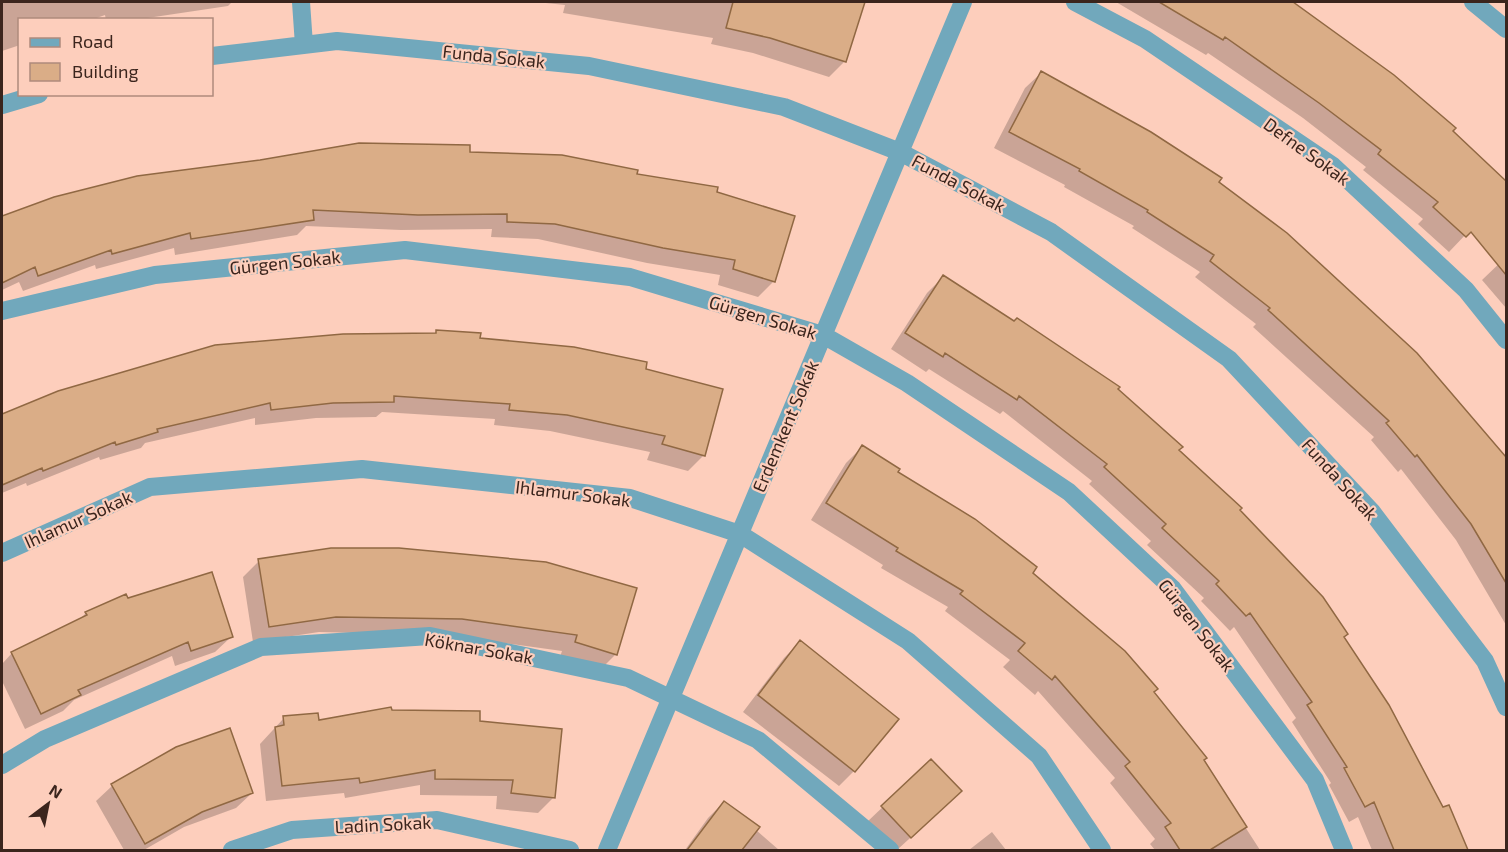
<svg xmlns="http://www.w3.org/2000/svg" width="1508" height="852" font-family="'Exo 2',sans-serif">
<rect width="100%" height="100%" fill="#fdcebc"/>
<path fill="#0003" d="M2,2h230l-4,4 -94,14h-28l-1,-5 -14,5h-71v25l-18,6z
M536,2h328l-20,60 -15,15 -76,-24 -42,-9 2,-6 -150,-25 2,-8z
M1116,2h175l102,75 113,106v9l-57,60 -31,-28 5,-5 -60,-49 3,-3 -63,-49 -95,-65 -2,2z
M1041,73l176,109 278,262 11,16v165l-50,-85 -55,-71 -3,3 -27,-32 3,-3 -121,-110 3,-3 -61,-47 5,-5 -68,-44 2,-2 -70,-39 1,-2 -71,-37 31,-60z
M469,154l166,22 80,17 59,88 -16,16 -40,-12 2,-10 -73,-12 -109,-24 -47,-2 1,-8 -91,1 -95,-4 -9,9 -122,20 -1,-7 -78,21 -1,-4 -72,26 -4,-9 -17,8v-72l53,-19z
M1506,257v51l-24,-28z
M943,277l173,112 122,121 105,127 100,172 6,-2 18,43h-95l-14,-33 -9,5 -20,-37 2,-2 -39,-61 4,-4 -62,-91 -4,4 -29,-30 3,-3 -57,-53 4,-4 -62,-57 3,-3 -89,-70 -3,3 -71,-45 -3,3 -35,-23 36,-56z
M437,331l207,39 60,85 -16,16 -41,-11 3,-8 -100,-21 -56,-6 1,-6 -113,-7 -6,5 -60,1 -61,7v-7l-110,25 -4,5 -41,12 -1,-3 -72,29 -1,-3 -24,10v-77l57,-24 375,-58z
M862,447l169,126 122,120 49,67 58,90h-105l-5,-6 5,-5 -45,-56 5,-5 -77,-87 -3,4 -32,-28 7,-7 -65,-49 3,-4 -67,-39 2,-3 -72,-45 35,-57z
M399,550l147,13 70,91 -16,16 -40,-13 2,-6 -116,-16 -127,-3 -66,10 -10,-65 16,-16z
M127,600l104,37 -16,15 -40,14 -3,-10 -98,44 -11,11 -38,18 -23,-48v-17l10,-11 66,-32 8,-8z
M800,642l54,129 -15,15 -96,-74 41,-54z
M391,712l87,10 76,75 -16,16 -42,-4 1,-13 -77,-1v-10l-75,13 -1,-5 -78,8 -6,-57 24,-26 34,4z
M176,749l76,44 -16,15 -52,19 -40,23h-20l-28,-49 16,-15z
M931,761l13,46 -47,43 -31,-27z
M724,802l32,28 23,20h-94l23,-32z
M992,832l14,18h-37z"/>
<path fill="#daad87" stroke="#906843" stroke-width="1.5" d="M733,2h132l-19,60 -76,-24 -44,-10z
M1159,2h134l101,73 62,53 -3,3 53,50v94l-35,-43 -5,5 -33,-30 5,-5 -60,-48 3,-4 -62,-47 -94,-66 -2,3z
M1041,71l110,61 71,46 -3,4 68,51 130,120 89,104v126l-35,-59 -54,-69 -2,2 -29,-34 3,-2 -121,-111 2,-2 -60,-47 4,-6 -67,-43 1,-2 -69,-39 1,-2 -71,-37z
M359,143l111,2v7l92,3 76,15 -1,4 81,13 -1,5 78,24 -20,66 -42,-13 2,-9 -72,-12 -108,-24 -48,-2v-8l-89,1 -105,-5 1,10 -123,19 -1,-6 -78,21 -1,-4 -73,26 -3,-9 -33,16v-67l52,-19 83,-21 123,-16z
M943,275l71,46 3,-3 103,69 -2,2 65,58 -4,3 63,58 -2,2 83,87 25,37 -4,3 45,68 54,102 6,-2 19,45h-74l-20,-48 -9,5 -21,-39 3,-1 -40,-62 5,-3 -62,-89 -4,3 -30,-32 3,-3 -57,-53 4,-4 -62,-57 3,-3 -88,-68 -2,4 -72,-47 -2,4 -38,-24z
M436,330l45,3 -1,5 94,9 73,15 -1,7 77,20 -18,67 -43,-12 3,-8 -98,-21 -58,-5 1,-6 -116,-8v6l-61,1 -62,7 -1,-7 -113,26 1,3 -42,13 -1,-3 -72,29 -1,-3 -40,17v-71l56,-23 157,-46 128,-11 93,-1z
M862,445l38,24 -2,3 77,47 62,48 -4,6 92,78 33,38 -4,3 53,66 -3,2 43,67 -37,23h-30l-15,-23 6,-4 -46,-57 5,-4 -75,-86 -3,4 -34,-29 7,-8 -65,-49 3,-3 -67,-40 2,-3 -72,-45z
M331,548h68l147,14 91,26 -20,67 -42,-13 2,-7 -115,-16 -126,-2 -67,10 -11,-68z
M212,572l21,65 -42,14 -3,-9 -110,48 3,5 -40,19 -30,-62 76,-37 -2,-3 41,-18 2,4z
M800,640l99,79 -44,53 -97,-77z
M391,707l1,3 88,1v10l82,8 -7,69 -44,-5 2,-13 -78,-1v-9l-75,13 -1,-5 -77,8 -7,-59 9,-2 -1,-9 35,-3 1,7z
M230,728l23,65 -51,19 -57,32 -34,-60 65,-37z
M931,759l31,32 -51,47 -30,-32z
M724,801l36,26 -18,23h-55z"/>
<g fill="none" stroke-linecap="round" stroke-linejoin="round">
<path stroke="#71a8bc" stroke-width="18" d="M301,2l3,43
M1075,2l70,37 188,127 133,124 40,50
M1473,2l33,27
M212,56l125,-15 252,25 195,41 116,45 151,80 178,127 143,153 113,149 21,46
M2,105l37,-11
M2,311l153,-36 250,-25 225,27 193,58 84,48 162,109 103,96 143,192 29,70
M2,553l148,-66 212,-18 268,29 110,36 168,107 131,115 63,94
M2,765l43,-26 216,-92 169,-11 198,42 130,62 132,110
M232,850l60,-20 145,-10 133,30
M607,850l356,-848"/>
</g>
<g text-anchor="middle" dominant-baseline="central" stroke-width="4.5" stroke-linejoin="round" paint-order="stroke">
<g font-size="18" fill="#3b251d" stroke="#fdcebc">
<text transform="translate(494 56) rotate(6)">Funda Sokak</text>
<text transform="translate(1307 151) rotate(36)">Defne Sokak</text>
<text transform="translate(959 183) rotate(28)">Funda Sokak</text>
<text transform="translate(285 262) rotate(-6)">Gürgen Sokak</text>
<text transform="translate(763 317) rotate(17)">Gürgen Sokak</text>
<text transform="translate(785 426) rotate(-67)">Erdemkent Sokak</text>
<text transform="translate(1340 479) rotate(48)">Funda Sokak</text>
<text transform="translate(573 493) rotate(7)">Ihlamur Sokak</text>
<text transform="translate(78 519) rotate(-24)">Ihlamur Sokak</text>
<text transform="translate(1197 625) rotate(52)">Gürgen Sokak</text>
<text transform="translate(479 648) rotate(10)">Köknar Sokak</text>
<text transform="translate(383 824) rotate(-3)">Ladin Sokak</text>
</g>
</g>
<rect width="1508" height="852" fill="none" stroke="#3b251d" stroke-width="6"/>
<rect x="18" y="18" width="195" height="78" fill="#fdcebc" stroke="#af8a7c" stroke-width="1.5"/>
<rect x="30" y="38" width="30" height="9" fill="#71a8bc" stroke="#af8a7c" stroke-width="1.5"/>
<text x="72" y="48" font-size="18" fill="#3b251d">Road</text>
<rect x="30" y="63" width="30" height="18" fill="#daad87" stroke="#af8a7c" stroke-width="1.5"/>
<text x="72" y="78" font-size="18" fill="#3b251d">Building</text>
<g transform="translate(48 804) rotate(32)" stroke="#fdcebc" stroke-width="4.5" paint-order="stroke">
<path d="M0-4.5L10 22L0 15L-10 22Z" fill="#3b251d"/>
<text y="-9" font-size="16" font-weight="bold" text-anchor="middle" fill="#3b251d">N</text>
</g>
</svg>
